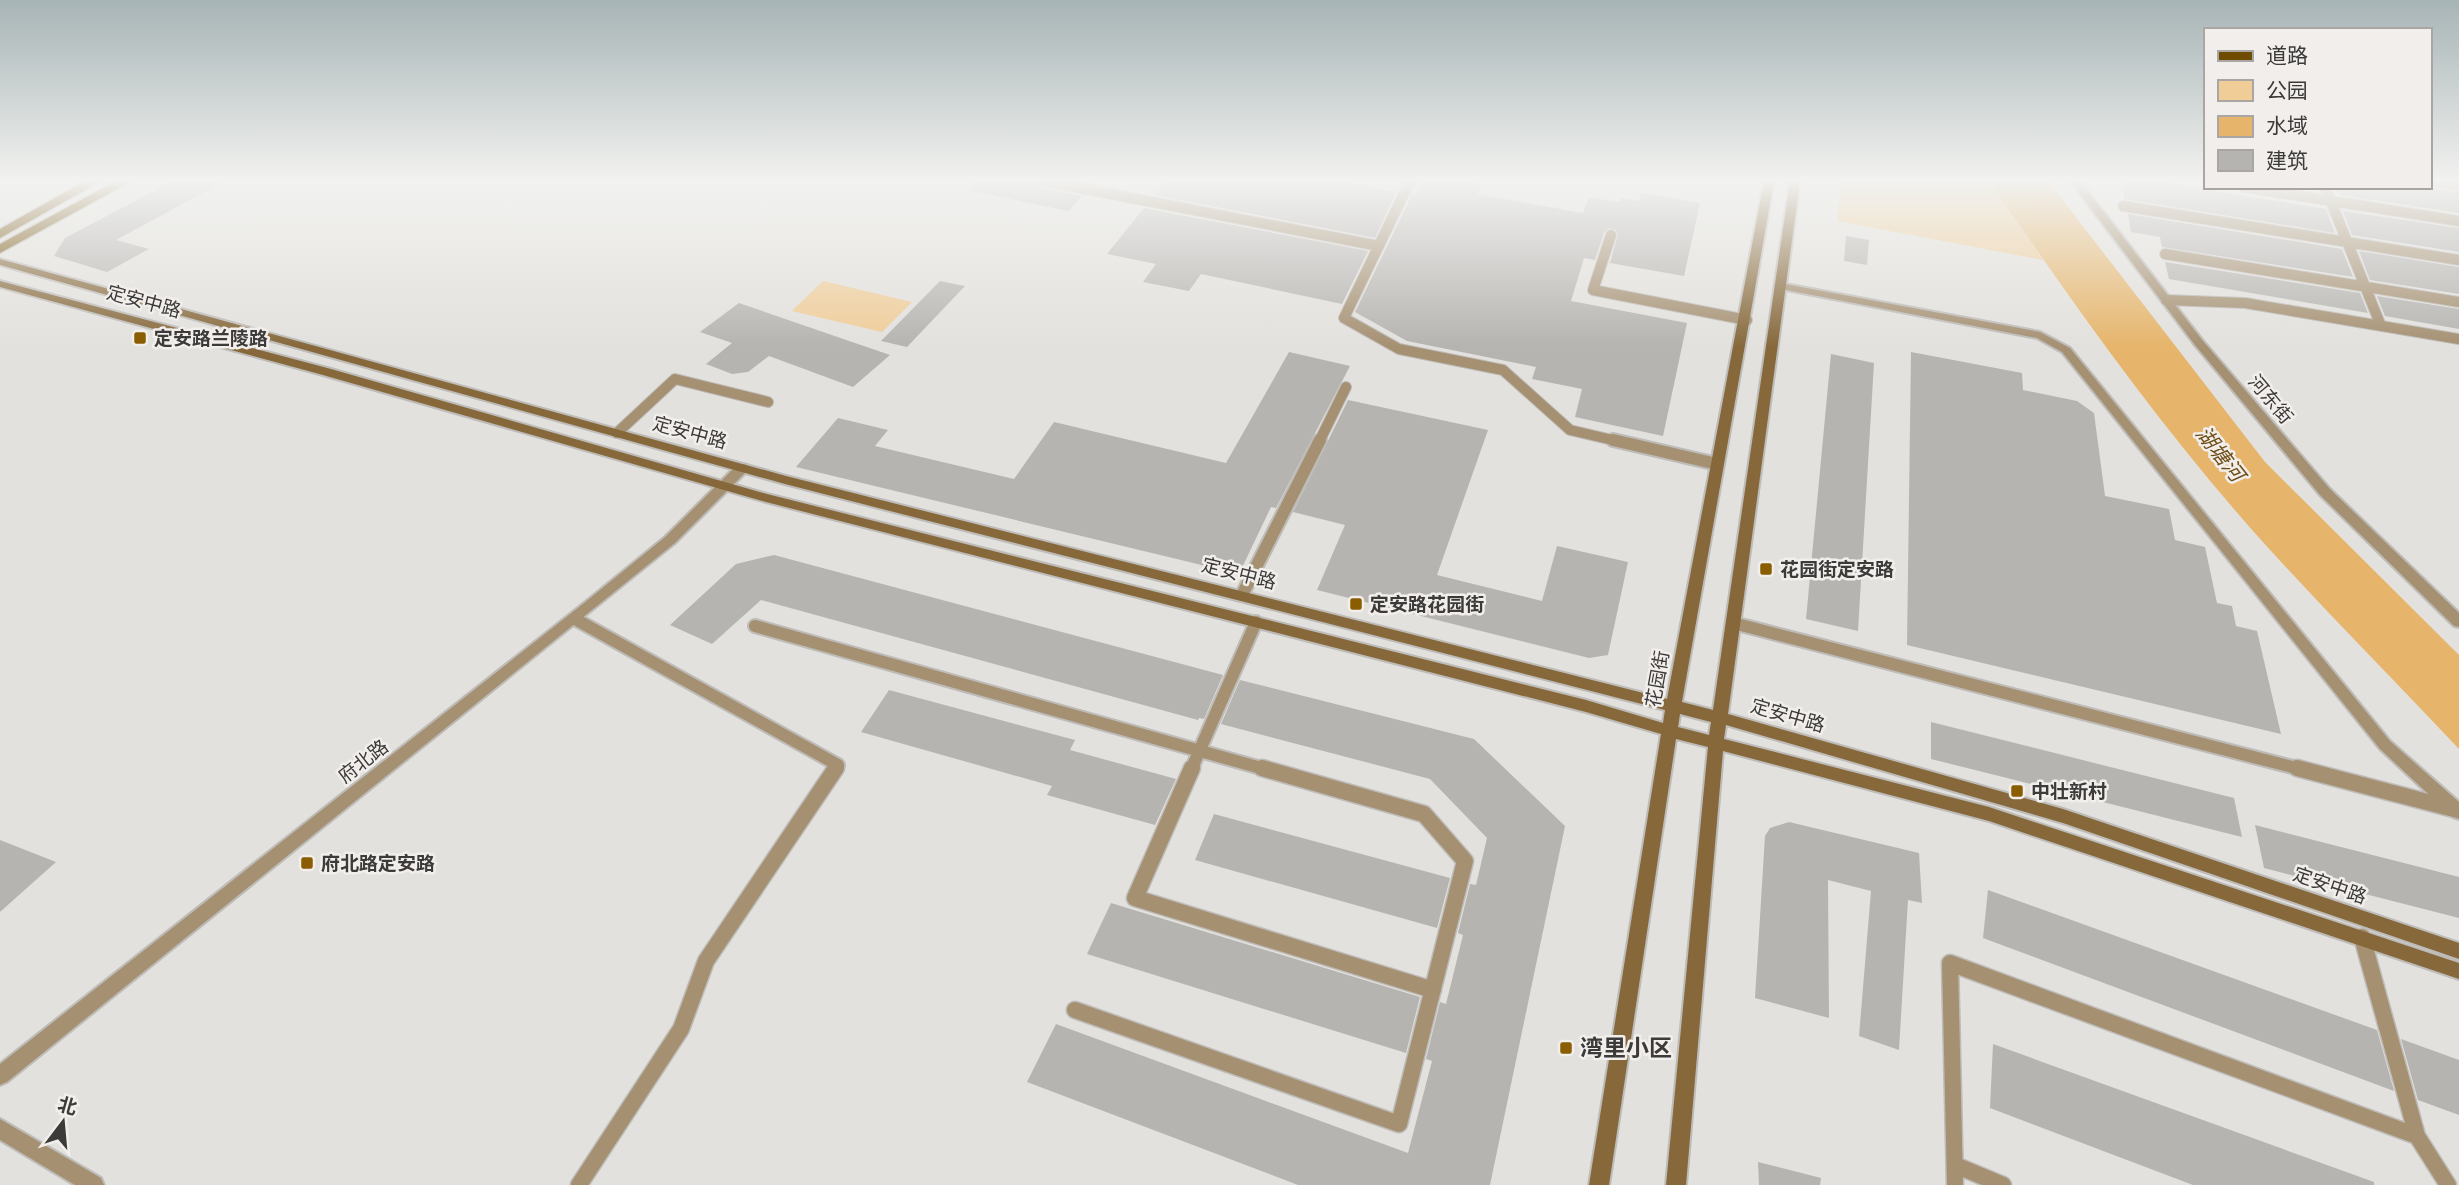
<svg xmlns="http://www.w3.org/2000/svg" width="2459" height="1185" font-family="'DejaVu Sans','Noto Sans SC',sans-serif">
<rect width="100%" height="100%" fill="#e3e1dd"/>
<path fill="#f0cc97" d="M1842,181h147l54,79 -206,-39z
M823,281l89,21 -30,30 -90,-21z"/>
<path fill="#e6b56b" d="M1989,181h59l217,281 194,193v94c-62,-66 -126,-130 -187,-197 -105,-115 -195,-243 -283,-371z"/>
<path fill="#b6b4b1" d="M173,181h52l-109,59 33,9 -42,23 -53,-16 11,-18z
M972,181h65l6,7 39,8 -13,15 -98,-20z
M1166,181h172l58,11 -21,46 -220,-43z
M1423,181l59,3 -5,10 106,19 6,-16 29,5 2,-4 19,3 2,-8 59,10 -16,73 -74,-13 8,-29 -2,-4 -7,-2 -5,5 -9,27 -11,-2 -13,43 116,22 -24,113 -88,-19 7,-28 -50,-10 4,-12 -129,-26 -52,-29 57,-117 3,1z
M2122,181h32l172,28 9,24 -210,-34z
M2337,187h91l31,5v21l-119,-18z
M1144,208l224,43 -26,53 -141,-30 -12,17 -46,-9 13,-18 -49,-10z
M2343,211l116,17v24l-107,-17z
M2128,214l214,35 11,28 -191,-30 -2,-10 -29,-5z
M1846,236l23,4 -2,25 -23,-4z
M2359,251l100,16v27l-89,-14z
M2165,262l195,31 8,20 -199,-34z
M940,281l25,5 -58,61 -26,-6z
M2377,296l82,13v20l-74,-13z
M739,303l151,52 -37,32 -84,-31 -21,16 -16,2 -26,-10 26,-21 -32,-11z
M1289,352l61,14 -74,142 -5,-1 -32,67 -443,-107 42,-49 50,12 -13,16 139,33 40,-57 172,41z
M1911,352l111,21 1,17 54,11 17,12 11,83 64,13 6,31 30,7 12,56 15,3 4,20 21,5 24,103 -374,-89z
M1831,354l43,9 -16,268 -52,-12z
M1348,400l140,30 -51,145 105,26 15,-55 71,16 -20,93 -19,3 -272,-68 28,-65 -52,-13z
M774,555l449,120 -19,44 -5,-1 -1,2 -437,-120 -49,44 -42,-19 66,-61z
M1240,680l234,59 91,87 -75,359h-192l-271,-103 29,-58 352,129 24,-92 -6,-2 14,-57 6,2 17,-69 -5,-2 12,-49 6,1 11,-47 -57,-59 -209,-55z
M889,690l186,50 -5,10 106,29 -21,46 -108,-30 5,-9 -191,-54z
M1931,722l303,76 8,39 -311,-78z
M1214,814l236,64 -13,50 -242,-68z
M1789,822l130,31 3,50 -14,-3 -9,150 -40,-14 12,-145 -43,-11 1,138 -74,-20 10,-162 5,-8z
M2255,825l204,52v41l-195,-50z
M0,840l56,22 -56,50z
M1988,890l389,140 17,61 -411,-153z
M1111,903l309,94 -14,56 -319,-99z
M2401,1039l58,21v55l-41,-15z
M1993,1044l381,138v3h-181l-203,-77z
M1758,1162l63,16 -1,7h-61z"/>
<g fill="none" stroke-linecap="round" stroke-linejoin="round">
<defs>
<path id="service-far2" d="M1044,181l335,65
M1410,181l-66,137 55,31 104,21 67,60 51,12
M2433,181l26,4
M2243,187l216,34
M2325,187l56,139
M2123,206l336,54
M1611,235l-18,55 154,30
M2165,254l294,48
M2166,300l79,3 214,36
M617,433l58,-54 93,23
M1319,442l27,-55"/>
<path id="service-far1" d="M1613,440l104,24
M1242,595l78,-155
M575,619l263,146 -4,5
M1733,623l571,147
M755,626l513,144
M1191,770l65,-148"/>
<path id="service" d="M1192,768l-57,130 298,92
M2297,768l157,41
M2362,937l55,199 31,49
M1075,1010l324,114 66,-263 -41,-47 -162,-46
M1955,1165l48,20
M579,1185l102,-156 25,-68 130,-193
M1955,1185l-5,-222 467,173"/>
<path id="minor" d="M2070,181h10l123,160 127,148 129,124v14l-5,-1 -134,-131 -125,-150z
M1780,283l260,49 30,16 320,393 69,61v17l-6,-2 -73,-68 -318,-397 -25,-14 -261,-50v-4z
M0,1119l101,59 3,7h-29l-75,-45z"/>
<path id="tertiary" d="M742,464l5,1 1,3 -1,3 -72,72 -668,539 -7,3v-21l584,-461 81,-66 72,-72z"/>
<path id="secondary" d="M1764,181h10l-92,521 31,8 77,-529h10l-72,533 335,95 396,134v16l-396,-136 -337,-98 -2,14 265,68 470,156v16l-470,-158 -266,-70 -37,434h-20l42,-438 -32,-8 -67,446h-20l72,-451 -75,-22 -820,-210 -443,-127 -323,-88v-6l331,88 436,125 819,206 77,23 2,-13 -880,-226 -785,-219v-6l786,217 881,223zM1680,714l31,8 -2,13 -31,-8z"/>
<path id="primary" d="M85,181h16l-101,57v-9z
M116,181h16l-132,72v-9z"/>
</defs>
<use href="#service-far2" stroke="#bebcb9" stroke-width="12"/>
<use href="#service-far1" stroke="#bebcb9" stroke-width="16"/>
<use href="#service" stroke="#bebcb9" stroke-width="19"/>
<use href="#minor" stroke="#bebcb9" stroke-width="4"/>
<use href="#tertiary" stroke="#bebcb9" stroke-width="4"/>
<use href="#secondary" stroke="#bebcb9" stroke-width="4"/>
<use href="#primary" stroke="#bebcb9" stroke-width="3"/>
<use href="#service-far2" stroke="#a59072" stroke-width="10"/>
<use href="#service-far1" stroke="#a59072" stroke-width="12"/>
<use href="#service" stroke="#a59072" stroke-width="16"/>
<use href="#minor" fill="#a59072" fill-rule="evenodd"/>
<use href="#tertiary" fill="#a59072" fill-rule="evenodd"/>
<use href="#secondary" fill="#86683b" fill-rule="evenodd"/>
<use href="#primary" fill="#704c03" fill-rule="evenodd"/>
</g>
<linearGradient id="sky" x2="0" y2="1"><stop stop-color="#a7b4b6"/><stop offset="0.52" stop-color="#f2f2f0"/><stop offset="1" stop-color="#f2f2f0" stop-opacity="0"/></linearGradient>
<rect width="2459" height="347" fill="url(#sky)"/>
<g fill="#895d00" stroke="#f1eeeb" stroke-width="2.5">
<rect x="133" y="331" width="14" height="14" rx="3.5"/>
<rect x="1759" y="562" width="14" height="14" rx="3.5"/>
<rect x="1349" y="597" width="14" height="14" rx="3.5"/>
<rect x="2010" y="784" width="14" height="14" rx="3.5"/>
<rect x="300" y="856" width="14" height="14" rx="3.5"/>
<rect x="1559" y="1041" width="14" height="14" rx="3.5"/>
</g>
<g text-anchor="middle" dominant-baseline="central" stroke-width="5" stroke-linejoin="round" paint-order="stroke">
<g font-size="19" fill="#3c3b3a" stroke="#f1eeeb">
<text transform="translate(144 301) rotate(15)">定安中路</text>
<text transform="translate(2271 399) rotate(50)">河东街</text>
<text transform="translate(690 432) rotate(15)">定安中路</text>
<text transform="translate(1239 573) rotate(14)">定安中路</text>
<text transform="translate(1657 679) rotate(-80)">花园街</text>
<text transform="translate(1788 715) rotate(16)">定安中路</text>
<text transform="translate(363 761) rotate(-38)">府北路</text>
<text transform="translate(2330 885) rotate(19)">定安中路</text>
</g>
<g font-size="19" font-weight="bold" fill="#3c3b3a" stroke="#f1eeeb" text-anchor="start">
<text x="154" y="338">定安路兰陵路</text>
<text x="1780" y="569">花园街定安路</text>
<text x="1370" y="604">定安路花园街</text>
<text x="2031" y="791">中壮新村</text>
<text x="321" y="863">府北路定安路</text>
</g>
<g font-size="21" font-style="italic" fill="#6f4e16" stroke="#f1eeeb">
<text transform="translate(2220 454) rotate(52)">湖塘河</text>
</g>
<g font-size="23" font-weight="bold" fill="#3c3b3a" stroke="#f1eeeb" text-anchor="start">
<text x="1580" y="1048">湾里小区</text>
</g>
</g>
<rect x="2204" y="28" width="228" height="161" fill="#f1eeeb" stroke="#a9a6a4" stroke-width="2"/>
<rect x="2218" y="51" width="35" height="10" fill="#704c03" stroke="#a9a6a4" stroke-width="2"/>
<text x="2266" y="63" font-size="21" fill="#3c3b3a">道路</text>
<rect x="2218" y="80" width="35" height="21" fill="#f0cc97" stroke="#a9a6a4" stroke-width="2"/>
<text x="2266" y="98" font-size="21" fill="#3c3b3a">公园</text>
<rect x="2218" y="116" width="35" height="21" fill="#e6b56b" stroke="#a9a6a4" stroke-width="2"/>
<text x="2266" y="133" font-size="21" fill="#3c3b3a">水域</text>
<rect x="2218" y="150" width="35" height="21" fill="#b6b4b1" stroke="#a9a6a4" stroke-width="2"/>
<text x="2266" y="168" font-size="21" fill="#3c3b3a">建筑</text>
<g transform="translate(63 1122) rotate(16)" stroke="#f1eeeb" stroke-width="5" paint-order="stroke">
<path d="M0-5L12 26L0 18L-12 26Z" fill="#3c3b3a"/>
<text y="-10" font-size="19" font-weight="bold" text-anchor="middle" fill="#3c3b3a">北</text>
</g>
</svg>
